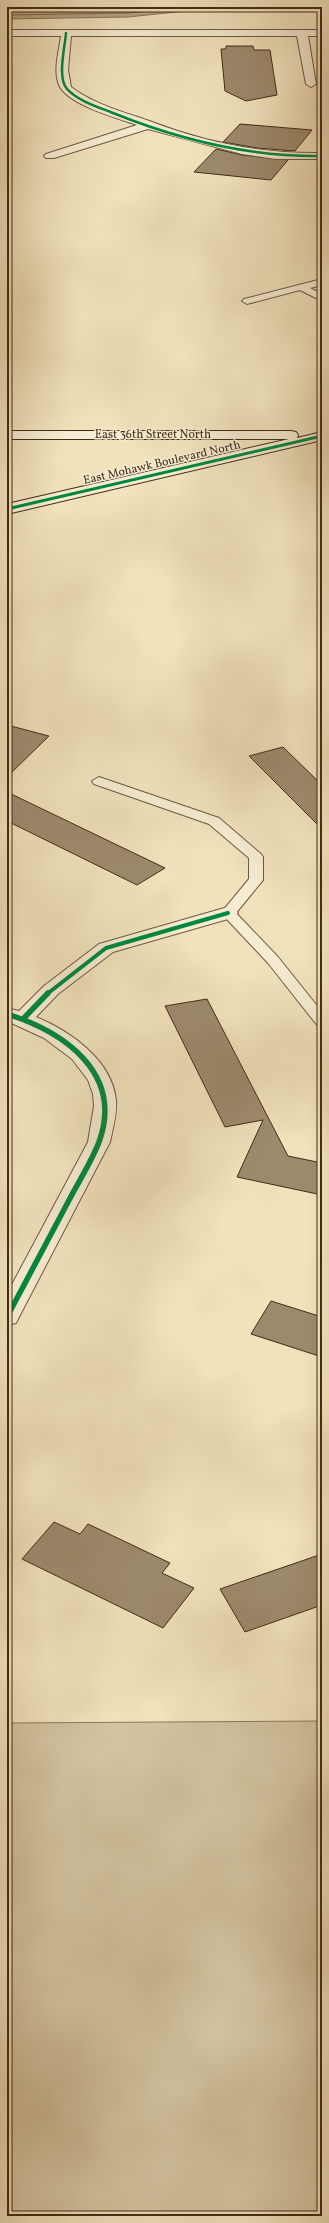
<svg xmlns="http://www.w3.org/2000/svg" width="329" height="2223" font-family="Vollkorn,serif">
<rect width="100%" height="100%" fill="#f1e2bc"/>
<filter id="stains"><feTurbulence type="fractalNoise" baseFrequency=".005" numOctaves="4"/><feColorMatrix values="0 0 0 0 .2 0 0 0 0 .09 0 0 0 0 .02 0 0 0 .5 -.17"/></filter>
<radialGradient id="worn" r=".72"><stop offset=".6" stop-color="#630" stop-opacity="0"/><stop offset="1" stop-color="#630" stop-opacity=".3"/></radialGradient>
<path fill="#d3c3a0" stroke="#8b775c" d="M322,1721v495h-315v-493z"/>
<path fill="#b6a484" stroke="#887458" d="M7,7h217l-96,10 -121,2z"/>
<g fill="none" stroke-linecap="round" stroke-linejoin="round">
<path stroke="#7c684e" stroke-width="1" d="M7,10l133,-3
M7,15l121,-2 68,-6"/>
</g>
<path fill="#9d8a6d" stroke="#432b17" d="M226,46h27l1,4h16l7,45 -31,6 -21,-10 -4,-42h5z
M240,124l72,6 -17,21 -38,-3 -34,-6z
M216,149l26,6 46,5 -17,20 -77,-8z
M7,725l42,11 -42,41z
M283,747l39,38v44l-73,-73z
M7,792l158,76 -28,17 -130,-64z
M207,999l81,157 34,7v32l-85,-18 26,-57 -38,7 -60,-121z
M271,1301l51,16v40l-71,-23z
M54,1522l26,12 8,-10 82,39 -8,10 32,15 -31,40 -141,-69z
M322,1554v51l-77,27 -25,-43z"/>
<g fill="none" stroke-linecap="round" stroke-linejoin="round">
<defs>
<path id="lane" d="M322,279v6l-12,3 12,6v7l-22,-11 -53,14 -5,-3 2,-2z
M99,777l120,41 42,36 2,3v23l-27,33 42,44 44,55v15l-5,-2 -49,-62 -47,-50 28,-34v-21l-40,-34 -115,-40 -2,-3z"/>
<path id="street" d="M7,30h315v6h-14l8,48 -5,3 -5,-3 -9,-48h-226l-3,34 3,17c24,18 53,25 81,35 55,21 111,32 170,31v6h-46l-34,-5 -94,-25 -94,29h-8l-2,-2 2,-2 91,-29c-20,-7 -69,-20 -78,-40 -6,-15 0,-34 2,-49h-54z
M228,907l7,2 3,4 -3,4 -122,35 -55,42 -22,23c34,14 76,43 80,83 1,14 -3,28 -6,42l-91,175 -3,6 -9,2v-31l81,-152 6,-36 -1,-12 -5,-14 -16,-21 -28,-21 -37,-17v-13l12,3 25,-25 55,-42z"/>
<path id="secondary" d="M7,431h284l5,1 2,3 -1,3 25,-6v8l-315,74v-10l282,-65h-282z"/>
</defs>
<use href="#lane" stroke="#6e5940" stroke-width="2"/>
<use href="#street" stroke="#6e5940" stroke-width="2"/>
<use href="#secondary" stroke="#432b17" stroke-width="2"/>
<use href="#lane" fill="#f6ecd3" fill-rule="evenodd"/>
<use href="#street" fill="#f6ecd3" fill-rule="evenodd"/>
<use href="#secondary" fill="#f6ecd3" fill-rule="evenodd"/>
<defs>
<path id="cycleway-far3" d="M66,33c-1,14 -9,45 1,56 11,12 31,18 46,24 67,27 137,44 209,43"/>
<path id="cycleway-far2" d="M7,509l315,-73"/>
<path id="cycleway-far1" d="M47,994l59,-46 122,-35"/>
<path id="cycleway" d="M7,1014c57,18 117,59 92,128 -8,21 -22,42 -32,62 -20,38 -40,75 -60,113
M24,1018l24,-25"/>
</defs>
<use href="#cycleway-far3" stroke="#f6ecd3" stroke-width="4"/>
<use href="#cycleway-far2" stroke="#f6ecd3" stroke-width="4.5"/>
<use href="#cycleway-far1" stroke="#f6ecd3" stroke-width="6"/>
<use href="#cycleway" stroke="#f6ecd3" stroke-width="8"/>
<use href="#cycleway-far3" stroke="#00873e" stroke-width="2.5"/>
<use href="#cycleway-far2" stroke="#00873e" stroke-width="3"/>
<use href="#cycleway-far1" stroke="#00873e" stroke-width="4"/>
<use href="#cycleway" stroke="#00873e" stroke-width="5.5"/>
</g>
<g text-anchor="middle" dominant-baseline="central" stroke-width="3" stroke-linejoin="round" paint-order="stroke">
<g font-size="12" fill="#432b17" stroke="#f6ecd3">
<text x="153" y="435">East 36th Street North</text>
<text transform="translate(162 463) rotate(-13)">East Mohawk Boulevard North</text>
</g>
</g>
<rect width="329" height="2223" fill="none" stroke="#f1e2bc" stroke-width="24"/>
<rect x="8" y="8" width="313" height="2207" fill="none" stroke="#432b17" stroke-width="2"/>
<rect x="12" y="12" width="305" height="2199" fill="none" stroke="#432b17"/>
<rect width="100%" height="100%" filter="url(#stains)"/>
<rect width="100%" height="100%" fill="url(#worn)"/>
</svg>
